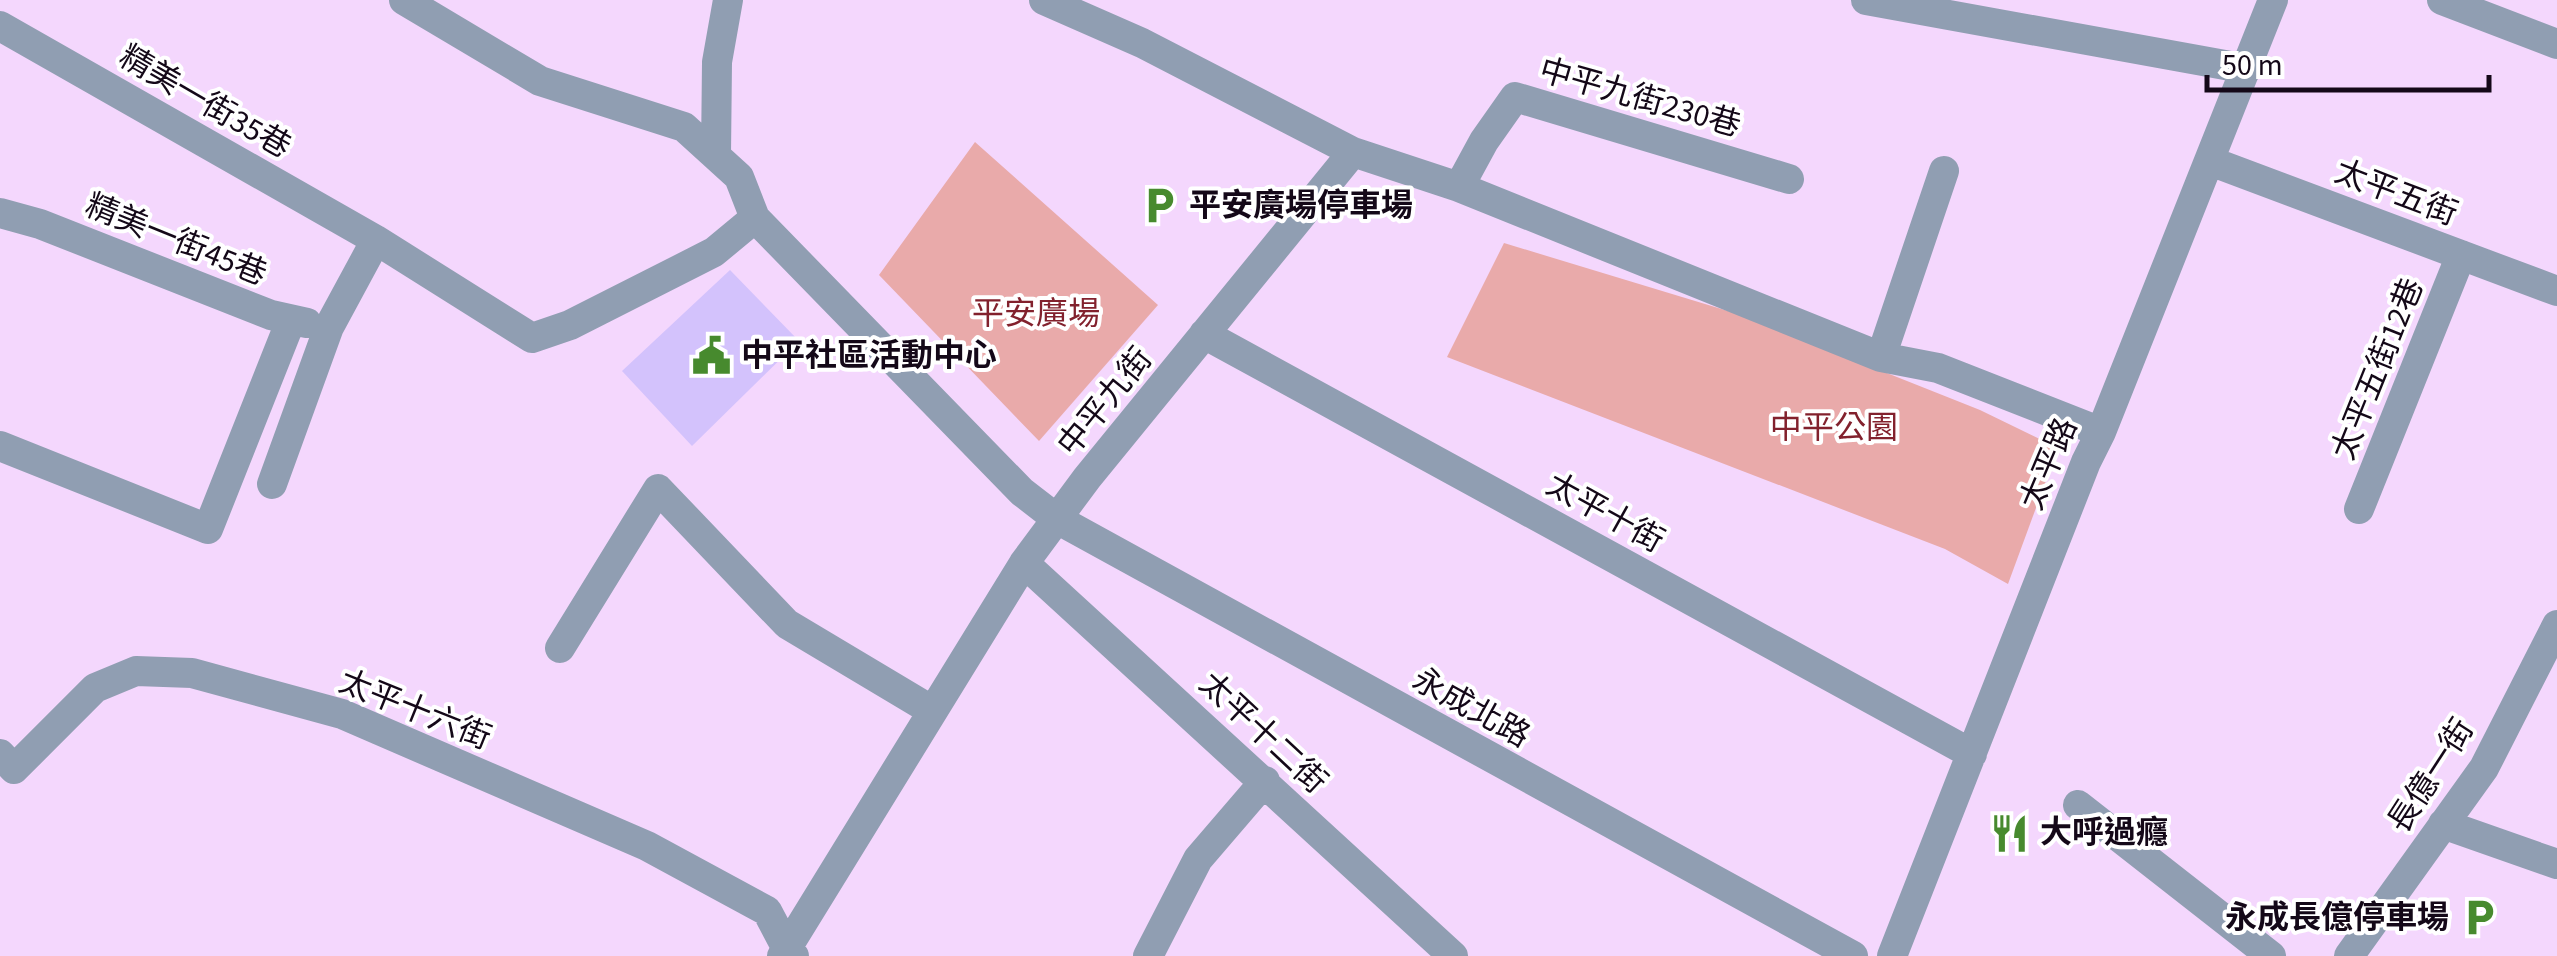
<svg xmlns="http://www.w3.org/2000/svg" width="2557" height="956" font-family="'Source Sans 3','Noto Sans TC',sans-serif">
<rect width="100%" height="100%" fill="#f4d7fd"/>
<path fill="#e9aaaa" d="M975,142l183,163 -119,136 -160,-166z
M1504,243l234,71 242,96 78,38 -50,136 -63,-35 -498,-192z"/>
<path fill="#d3c2fc" d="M730,270l69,71 -107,105 -70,-75z"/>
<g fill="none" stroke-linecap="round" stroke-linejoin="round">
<path stroke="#909eb2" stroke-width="30" d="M404,0l136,81 144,46 55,50 16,41 267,274 35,27 796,437
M1044,0l98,43 211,109 106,35 422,170
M1866,0l381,69
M2442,0l115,44
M0,26l376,214
M716,154l1,-92 11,-62
M2210,161l347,130
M1944,171l-63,186 57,11 163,64
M1459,187l25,-46 31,-44 274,82
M0,213l40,11 231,91 36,8
M1204,334l768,420
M0,446l208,83 83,-209
M272,484l57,-157 47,-87 156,98 38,-13 144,-73 41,-34
M2359,509l102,-254
M1024,563l429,393
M560,648l98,-159 129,135 144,86
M0,754l14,15 81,-81 41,-17 56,2 150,41 305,132 120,65 20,38 7,7
M2078,805l193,151
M2443,824l114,40
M782,956l242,-393 63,-85 266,-326
M1148,956l50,-97 67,-78
M1892,956l194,-494 15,-30 172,-432
M2349,956l135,-188 73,-143"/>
</g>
<defs>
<symbol id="parking-bare" viewBox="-9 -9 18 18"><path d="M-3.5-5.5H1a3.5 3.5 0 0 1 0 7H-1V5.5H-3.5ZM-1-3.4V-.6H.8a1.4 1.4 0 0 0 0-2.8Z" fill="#478a2e" stroke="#fff" stroke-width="2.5" paint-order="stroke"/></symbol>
<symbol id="civic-bare" viewBox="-9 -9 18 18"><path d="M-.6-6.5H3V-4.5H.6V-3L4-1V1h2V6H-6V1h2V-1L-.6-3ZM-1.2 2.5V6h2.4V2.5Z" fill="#478a2e" stroke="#fff" stroke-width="2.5" paint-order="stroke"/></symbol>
<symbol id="restaurant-bare" viewBox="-9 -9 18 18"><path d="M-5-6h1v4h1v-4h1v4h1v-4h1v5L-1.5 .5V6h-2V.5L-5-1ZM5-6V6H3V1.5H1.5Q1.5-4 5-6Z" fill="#478a2e" stroke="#fff" stroke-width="2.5" paint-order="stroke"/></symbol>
</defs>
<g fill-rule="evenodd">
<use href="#parking-bare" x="1132" y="178" width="55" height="55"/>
<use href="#civic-bare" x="684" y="328" width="55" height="55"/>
<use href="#restaurant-bare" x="1982" y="806" width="55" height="55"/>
<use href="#parking-bare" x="2452" y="890" width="55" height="55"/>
</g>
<g text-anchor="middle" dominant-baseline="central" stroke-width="8" stroke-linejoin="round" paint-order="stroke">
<g font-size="32" fill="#140818" stroke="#fff">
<text transform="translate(1640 98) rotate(16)">中平九街230巷</text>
<text transform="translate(205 102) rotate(30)">精美一街35巷</text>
<text transform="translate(2396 193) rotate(21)">太平五街</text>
<text transform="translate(176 240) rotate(22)">精美一街45巷</text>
<text transform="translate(2378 369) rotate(-68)">太平五街12巷</text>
<text transform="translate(1105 402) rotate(-51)">中平九街</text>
<text transform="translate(2049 464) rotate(-67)">太平路</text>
<text transform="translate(1605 513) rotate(29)">太平十街</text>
<text transform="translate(1471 708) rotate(29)">永成北路</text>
<text transform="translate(415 710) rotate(22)">太平十六街</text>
<text transform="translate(1263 733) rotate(43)">太平十二街</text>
<text transform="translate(2431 776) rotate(-57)">長億一街</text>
</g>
<g font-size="32" font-weight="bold" fill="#140818" stroke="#fff" text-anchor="start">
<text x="1189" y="206">平安廣場停車場</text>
<text x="741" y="356">中平社區活動中心</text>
<text x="2040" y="833">大呼過癮</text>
<text x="2449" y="918" text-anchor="end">永成長億停車場</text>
</g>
<g font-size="32" fill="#82212d" stroke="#fff">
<text x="1036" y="314">平安廣場</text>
<text x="1834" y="428">中平公園</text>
</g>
</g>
<path d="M2207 75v15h282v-15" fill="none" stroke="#140818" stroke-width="5"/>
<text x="2222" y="75" font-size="30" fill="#140818" stroke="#ffffff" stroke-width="8" paint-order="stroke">50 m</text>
</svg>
